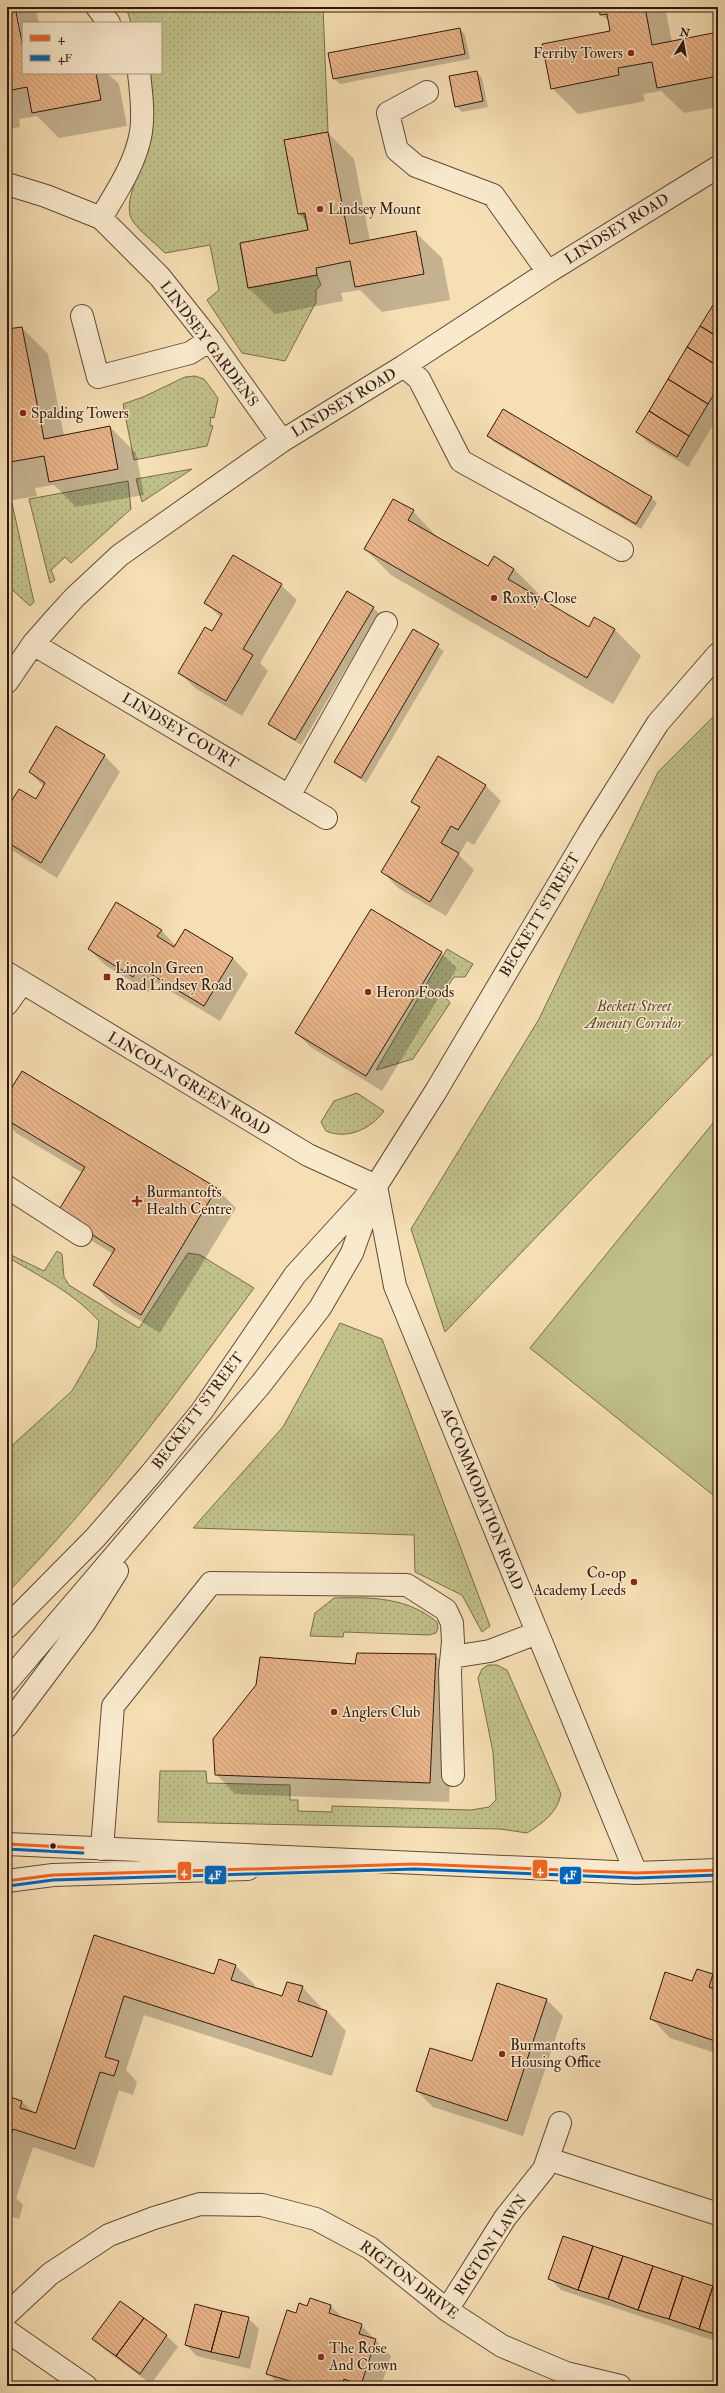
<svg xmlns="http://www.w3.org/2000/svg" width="725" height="2393" font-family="'IM FELL Double Pica',serif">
<defs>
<pattern id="grass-dots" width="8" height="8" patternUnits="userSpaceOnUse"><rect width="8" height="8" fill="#c1c18a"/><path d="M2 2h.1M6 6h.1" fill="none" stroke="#a6a576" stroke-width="1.8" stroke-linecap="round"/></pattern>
<pattern id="building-back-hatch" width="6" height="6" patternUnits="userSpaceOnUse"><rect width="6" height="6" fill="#e9b58a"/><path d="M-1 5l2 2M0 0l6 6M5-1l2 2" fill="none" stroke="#c89b76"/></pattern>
</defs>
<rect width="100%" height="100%" fill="#f6dfb4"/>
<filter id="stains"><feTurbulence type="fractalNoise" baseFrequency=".005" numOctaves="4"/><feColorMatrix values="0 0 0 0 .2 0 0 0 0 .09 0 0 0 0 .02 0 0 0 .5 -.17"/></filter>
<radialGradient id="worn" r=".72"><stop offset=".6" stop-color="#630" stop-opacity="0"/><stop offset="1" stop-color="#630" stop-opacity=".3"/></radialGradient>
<path fill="url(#grass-dots)" stroke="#7a6c4c" d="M126,7h197l5,125 -44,8 24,90 -68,14 8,44 69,-13 4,10 -5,5v12l-31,59 -43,-8 -35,-53 12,-10 -9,-45 -45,8c-10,-10 -22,-19 -31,-30 -15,-19 10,-55 13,-76 3,-22 -1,-51 -2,-74h16v-50h-30z
M195,376l9,3 14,19 -4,20 -3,-1 -1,8 3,1 -6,20 -73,14 -11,-56 20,-7 42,-20z
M192,469l-50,33 -6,-23z
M7,481l27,121 -4,4 -23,-21z
M128,481l3,28 -60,54 -6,-6 -14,13 4,10 -5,3 -21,-84z
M718,712v336l-273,284 -34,-103 128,-210 119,-247z
M447,949l26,15 -8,13h-11l-11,17 7,9 -37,56 -37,11z
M357,1093l27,18c-13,18 -37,29 -58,20l-5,-9 13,-21z
M57,1251l5,3 2,23 5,8 70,43 49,-75 12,2 54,33c-78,106 -155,211 -247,305v-143l65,-59 24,-42 3,-28c-25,-28 -58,-44 -90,-63l2,-3 33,16z
M340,1323l42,16 108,287 -8,6 -20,-37 -47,-23 -1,-37 -221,-7 90,-101z
M334,1598c37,-1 73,-1 103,24l1,6 -2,5 -7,2 -85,-3 -1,5 -33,-1 5,-23z
M488,1665h9l10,5 54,124c-4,19 -18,29 -34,39l-27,-4 -342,-7 2,-51h46l1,12 83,2v15h8v11l34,1v-6l139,4 18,-3 7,-7 -3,-48 -15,-74 4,-9z"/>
<path fill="#c1c18a" stroke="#7a6c4c" d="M718,1117v382l-188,-151z"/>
<path fill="#0003" d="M7,7h7l9,46v20h84l12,11 8,42 -68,12 -22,-22 -18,3 1,8 -13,2z
M16,7h19l4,16h-16v20z
M600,7h65l7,35 46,-9v74l-34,6 -23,-22 -18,3 2,7 -67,13 -26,-26 59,-57 -1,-9 -9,-8z
M460,29l5,6 5,24 -130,25 -6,-6z
M477,72l5,6 6,29 -26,5 -6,-6z
M328,133l26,26 16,82 45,-9 27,26 8,42 -68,12 -22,-22 -19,3 2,8 -68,13 -26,-26 -8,-44 68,-13 -1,-8 -9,-9z
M718,299v118l-30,50 -39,-24 -12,-11z
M22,328l26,26 16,82 46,-9 26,26 8,42 -68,12 -22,-22 -19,3 2,8 -30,5v-171z
M489,436l162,62 6,5 -16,26 -147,-87z
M413,511l25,27 50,29 26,2 26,26 -2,3 51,30 6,-10 20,12 26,26 -28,48 -222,-129 -26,-26z
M281,585l16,15 -37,63 8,8 -26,45 -47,-28 -16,-16 34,-40 8,-14 -15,-15z
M373,608l6,5 -78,132 -26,-16 -6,-5z
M413,630l31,21 -78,132 -31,-21z
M57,728l48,28 15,16 -63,106 -50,-31v-37l29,-10 8,-13 -14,-15z
M485,785l16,16 -27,44 -7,-4 -8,14 15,15 -28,46 -48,-28 -15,-16 37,-63 -8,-7z
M161,930l15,16 57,12 15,16 -28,47 -65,-39 -6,10 -44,-27 -16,-16z
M441,953l16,15 -75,123 -70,-43 -16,-15z
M22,1072l195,117 19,19 -76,125 -47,-29 -19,-19 19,-31 -35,-22 5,-59 -67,-40 -9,-10v-26z
M435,1655l20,19 -6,128 -214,-8 -19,-20 140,-109z
M95,1936l120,39 21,-9 19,19 -1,3 29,9 19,-10 19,20 -1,2 7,2 19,20 -14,45 -188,-61 -18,55 11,12 -4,13 -14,-5 -25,78 -61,-21 -17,51 7,7 -4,14 -9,-3 -3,10v-129l15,5 15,13z
M713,1975l5,6v73l-48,-16 -19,-20 42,-35z
M498,1985l49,15 16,16 -40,120 -90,-29 -16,-16 56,-29z
M550,2279l168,10v53l-157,-52z
M310,2299l21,7 13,13 17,6 30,31 -10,30h-101l-12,-13 28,-59 12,-7z
M120,2303l47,33 11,11 -27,37 -46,-34 -11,-11z
M248,2318l11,11 -9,40 -53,-13 -11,-11z
M447,2383l9,3h-10z"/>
<path fill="url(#building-back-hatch)" stroke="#32180d" d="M7,7h8l8,40v26h73l5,27 -69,13 -5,-26 -20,4z
M599,7h46l7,38 66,-13v44l-61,12 -5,-26 -34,6 1,7 -68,14 -9,-45 68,-13 -3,-17 -7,1z
M460,28l5,26 -132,25 -5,-26z
M477,71l6,30 -28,6 -6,-31z
M328,132l22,112 66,-13 8,43 -69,13 -5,-26 -34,7 1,7 -69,13 -8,-45 68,-13 -3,-17 -7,1 -14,-74z
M713,305l5,3v29l-18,-11z
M700,326l18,11v29l-31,-19z
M22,327l22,112 66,-13 8,43 -69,13 -5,-26 -34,6 1,8h-4v-141z
M687,347l31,19v22l-10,16 -40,-25z
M668,379l40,25 -19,32 -40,-25z
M503,409l149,88 -16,27 -149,-88z
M649,411l40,25 -12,21 -41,-25z
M393,499l21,11 -6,10 80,46 6,-10 20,13 -6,10 81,48 5,-10 21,12 -28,49 -223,-129z
M233,555l49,29 -39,65 10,6 -27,46 -48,-28 27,-46 7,4 10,-17 -18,-11z
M347,591l27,16 -79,133 -27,-16z
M413,629l26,15 -78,134 -27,-16z
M56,726l49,29 -64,108 -34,-21v-34l12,-19 17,10 9,-16 -16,-11z
M438,756l48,29 -28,45 -7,-4 -10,17 18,10 -29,49 -49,-30 39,-65 -9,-5z
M116,902l46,28 -5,6 17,11 11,-18 48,29 -29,48 -65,-39 -6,10 -45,-28z
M371,909l71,43 -76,124 -71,-43z
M22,1071l195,117 -76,127 -48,-30 22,-36 -58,-36 28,-46 -78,-47v-25z
M357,1653l79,1 -6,129 -215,-8 -2,-36 43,-54 4,-28 95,7z
M94,1935l120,39 5,-15 17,6 -5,15 51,16 5,-14 16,4 -5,15 29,10 -15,46 -188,-61 -19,61 14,4 -5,15 -14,-4 -25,77 -62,-20 -6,19v-52l15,5 -2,7 16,5z
M697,1969l16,5 -4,13 9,3v52l-68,-23 15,-47 27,9z
M497,1983l50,16 -40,122 -91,-30 14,-43 42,13z
M563,2236l30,10 -15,44 -30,-11z
M593,2246l30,10 -15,43 -30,-9z
M623,2256l30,10 -15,44 -30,-11z
M653,2266l30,10 -14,43 -31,-9z
M683,2276l30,10 -14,43 -30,-10z
M713,2286l5,2v47l-19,-6z
M310,2298l21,7 -2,8 33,11 -3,10 17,5 -15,46 -17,-6 -3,7h-53l2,-5 -24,-7 21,-64 9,3 3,-10 8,3z
M120,2301l24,17 -28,38 -24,-17z
M195,2304l27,7 -11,41 -26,-7z
M222,2311l27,6 -10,41 -28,-6z
M144,2318l23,17 -27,39 -24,-18z"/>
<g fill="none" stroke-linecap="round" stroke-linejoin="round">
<defs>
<path id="minor" d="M97,7l12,16
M427,92l-39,21 9,37 19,16 77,29 55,77
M7,184l39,12 55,22 59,59 50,63 72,101
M101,218c16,-27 35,-55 40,-86 3,-19 0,-40 -2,-59
M82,316l16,61 92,-24 20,-13
M404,366l15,13 42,82 161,89
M33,644l293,174
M7,682l26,-38 21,-24 21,-23 45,-42 162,-114 122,-75 144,-94 170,-105
M289,796l97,-173
M7,973l301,182 68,31
M7,1004l15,-21
M376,1186l19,100 241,587
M7,1187l74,48
M7,1627l88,-89 54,-62 53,-65 93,-136 81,-89 60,-95 154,-260 68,-108 60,-69
M452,1657l38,-6 47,-18
M7,1682l254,-298 59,-76 32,-55 21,-59
M7,1726l78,-104 32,-51
M7,1844l629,29 82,-3
M102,1849l11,-143 98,-123 196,2 39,25 6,13 1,19 -3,30 3,103
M7,1881l46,-6 195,-6
M548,2159l170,55
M447,2310l58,-92 39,-49 16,-46
M7,2314l43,-40 59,-39 45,-17 46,-14 62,1 54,14 54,29 77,62 55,36 64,27 54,13
M7,2331l79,55"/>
</defs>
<use href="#minor" stroke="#634a37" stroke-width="24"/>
<use href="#minor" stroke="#f9eace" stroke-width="22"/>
<defs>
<path id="bus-1" d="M7,1844l76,4
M7,1881l46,-6 362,-11 221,9 82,-3"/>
<path id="bus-2" d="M7,1849l76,4
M8,1886l45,-6 362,-11 221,9 82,-3"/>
</defs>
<use href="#bus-1" stroke="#f9eace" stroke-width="6"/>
<use href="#bus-2" stroke="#f9eace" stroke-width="6"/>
<use href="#bus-1" stroke="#f26522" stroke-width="3"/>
<use href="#bus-2" stroke="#0065bd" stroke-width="3"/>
</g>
<g fill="#8f2418" stroke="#f9eace" stroke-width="1.5">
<circle cx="631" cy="53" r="4"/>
<circle cx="320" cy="209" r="4"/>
<circle cx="23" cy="413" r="4"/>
<circle cx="494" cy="598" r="4"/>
<rect x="103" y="973" width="8" height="8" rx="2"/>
<circle cx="368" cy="992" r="4"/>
<path d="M135 1195h4v4h4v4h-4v4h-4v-4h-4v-4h4z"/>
<circle cx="634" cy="1582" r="4"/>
<circle cx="334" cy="1712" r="4"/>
<circle cx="502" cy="2054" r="4"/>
<circle cx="321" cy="2357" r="4"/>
</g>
<circle fill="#32180d" stroke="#f9eace" stroke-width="1.5" cx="53" cy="1846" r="3.5"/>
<g text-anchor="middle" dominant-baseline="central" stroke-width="3" stroke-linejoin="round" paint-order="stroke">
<g font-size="15" fill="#32180d" stroke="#f9eace" text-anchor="start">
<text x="623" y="53" text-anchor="end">Ferriby Towers</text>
<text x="328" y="209">Lindsey Mount</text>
<text x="31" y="413">Spalding Towers</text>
<text x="502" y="598">Roxby Close</text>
<text x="115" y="968">Lincoln Green<tspan x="115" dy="17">Road Lindsey Road</tspan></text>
<text x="376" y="992">Heron Foods</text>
<text x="146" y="1192">Burmantofts<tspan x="146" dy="17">Health Centre</tspan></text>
<text x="626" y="1573" text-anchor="end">Co-op<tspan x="626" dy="17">Academy Leeds</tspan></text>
<text x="342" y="1712">Anglers Club</text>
<text x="510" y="2045">Burmantofts<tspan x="510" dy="17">Housing Office</tspan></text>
<text x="329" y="2348">The Rose<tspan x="329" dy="17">And Crown</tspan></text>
</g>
<g font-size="15" fill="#32180d" stroke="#f9eace">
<text transform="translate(617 229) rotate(-32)">LINDSEY ROAD</text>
<text transform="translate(209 344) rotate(53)">LINDSEY GARDENS</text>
<text transform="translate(344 403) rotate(-31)">LINDSEY ROAD</text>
<text transform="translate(180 731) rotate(31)">LINDSEY COURT</text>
<text transform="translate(540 915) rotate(-59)">BECKETT STREET</text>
<text transform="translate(189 1084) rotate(31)">LINCOLN GREEN ROAD</text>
<text transform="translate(198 1411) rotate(-53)">BECKETT STREET</text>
<text transform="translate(482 1499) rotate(68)">ACCOMMODATION ROAD</text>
<text transform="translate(491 2245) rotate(-56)">RIGTON LAWN</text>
<text transform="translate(409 2280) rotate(37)">RIGTON DRIVE</text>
</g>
<g font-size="15" font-style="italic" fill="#5d4b32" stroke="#f9eace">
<text x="634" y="1006">Beckett Street<tspan x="634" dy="17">Amenity Corridor</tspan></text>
</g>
</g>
<g stroke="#f9eace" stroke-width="1.5">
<rect x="532" y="1859" width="16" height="20" rx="4" fill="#f26522"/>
<rect x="177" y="1861" width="15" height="20" rx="4" fill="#f26522"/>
<rect x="204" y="1865" width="23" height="20" rx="4" fill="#0065bd"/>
<rect x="559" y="1866" width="23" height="19" rx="4" fill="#0065bd"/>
</g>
<g font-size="11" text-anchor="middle" font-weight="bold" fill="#fff">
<text x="540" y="1873">4</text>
<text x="184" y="1875">4</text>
<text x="215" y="1879">4F</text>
<text x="570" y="1879">4F</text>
</g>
<rect width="725" height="2393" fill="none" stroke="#f6dfb4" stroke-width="24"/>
<rect x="8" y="8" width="709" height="2377" fill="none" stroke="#32180d" stroke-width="2"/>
<rect x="12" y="12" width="701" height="2369" fill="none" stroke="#32180d"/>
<rect x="22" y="22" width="140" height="52" fill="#f9eace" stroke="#a99681"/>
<rect x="30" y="35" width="20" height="6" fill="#f26522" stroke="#a99681"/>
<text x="58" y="42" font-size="12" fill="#32180d">4</text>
<rect x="30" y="55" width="20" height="6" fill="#0065bd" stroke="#a99681"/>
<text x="58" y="62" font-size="12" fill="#32180d">4F</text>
<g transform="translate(683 42) rotate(11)" stroke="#f9eace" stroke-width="3" paint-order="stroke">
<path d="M0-3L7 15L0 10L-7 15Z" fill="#32180d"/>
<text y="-6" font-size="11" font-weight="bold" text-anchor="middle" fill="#32180d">N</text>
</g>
<rect width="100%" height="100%" filter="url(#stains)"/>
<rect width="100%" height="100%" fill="url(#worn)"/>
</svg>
